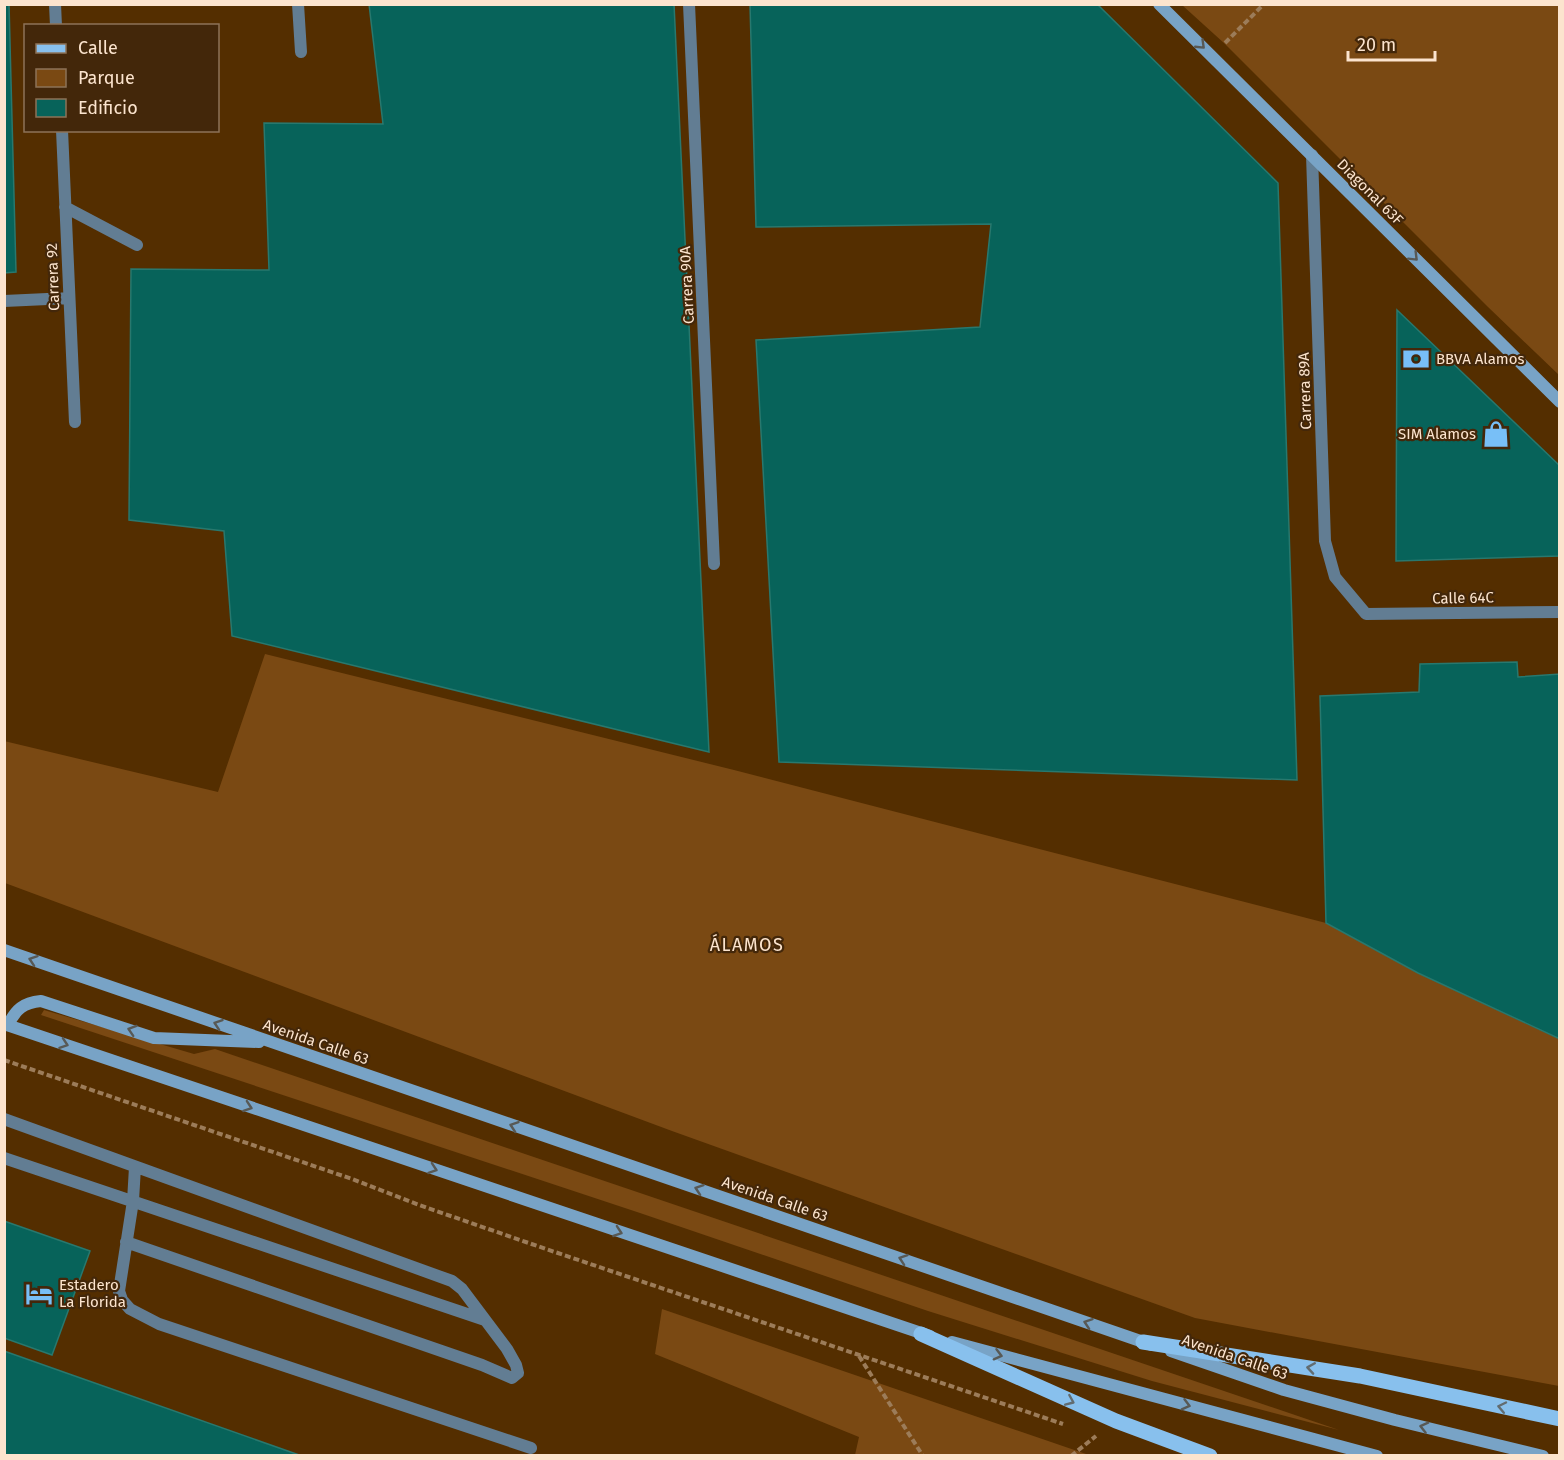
<svg xmlns="http://www.w3.org/2000/svg" width="1564" height="1460" font-family="'Fira Sans',sans-serif">
<rect width="100%" height="100%" fill="#542e00"/>
<path fill="#7a4913" d="M1182,5h377v370l-71,-68 -263,-263z
M265,654l469,116 592,153 92,50 141,66v347l-364,-68 -523,-187 -667,-248 -1,-142 214,51z
M44,1010l150,44 21,-5 1124,381 -187,-49 -224,-70 -288,-98 -599,-198z
M662,1309l427,146h-234l4,-18 -204,-83z"/>
<path fill="#07635a" stroke="#28786e" stroke-width="1.5" d="M4,4h5l7,268 -12,1z
M369,4h305l35,748 -477,-116 -8,-105 -95,-11 2,-251 138,1 -5,-147 119,1z
M750,4h347l181,179 19,597 -518,-18 -23,-422 224,-13 11,-103 -235,3z
M1397,310l163,156v90l-164,5z
M1517,662l1,15 42,-3v365l-142,-66 -92,-50 -6,-227 99,-4 1,-28z
M4,1221l86,30 -38,104 -48,-17z
M4,1351l68,24 230,81h-298z"/>
<g fill="none" stroke-linecap="round" stroke-linejoin="round">
<path stroke="#9c7c59" stroke-width="4" stroke-dasharray="6 3" stroke-linecap="butt" d="M1225,43l39,-39
M4,1060l348,119 67,26 127,44 517,175
M859,1356l64,100
M1071,1456l25,-20"/>
<path stroke="#627d93" stroke-width="12" d="M55,4l1,22
M298,4l3,48
M689,4l25,560
M62,130l13,292
M1312,155l13,386 10,36 31,37 194,-2
M65,207l72,38
M4,301l65,-3
M4,1119l448,162 10,8 45,60 9,16 2,8 -6,5 -30,-13 -356,-123
M4,1158l481,162
M135,1167l-2,34 -14,90 3,9 8,9 29,15 372,124"/>
<path stroke="#78a3c6" stroke-width="12" d="M1159,4l401,398
M4,950l1148,395
M4,1024l926,312
M8,1025c8,-16 15,-22 33,-24l113,37 105,4
M952,1342l425,114
M1171,1351l113,39 111,30 148,36"/>
<path stroke="#88c0ed" stroke-width="15" d="M921,1334l195,87 94,35
M1143,1342l217,34 200,43"/>
</g>
<defs><path id="oneway-chevron" d="M-2-3.5L2.5 0L-2 3.5" fill="none" stroke-width="1.6" stroke-linecap="round" stroke-linejoin="round" transform="scale(1.5)"/></defs>
<g stroke="#585955">
<use href="#oneway-chevron" transform="translate(1201 45) rotate(44)"/>
<use href="#oneway-chevron" transform="translate(1414 257) rotate(45)"/>
<use href="#oneway-chevron" transform="translate(33 960) rotate(-161)"/>
<use href="#oneway-chevron" transform="translate(218 1024) rotate(-161)"/>
<use href="#oneway-chevron" transform="translate(132 1030) rotate(-162)"/>
<use href="#oneway-chevron" transform="translate(64 1044) rotate(19)"/>
<use href="#oneway-chevron" transform="translate(248 1107) rotate(19)"/>
<use href="#oneway-chevron" transform="translate(514 1126) rotate(-161)"/>
<use href="#oneway-chevron" transform="translate(433 1169) rotate(19)"/>
<use href="#oneway-chevron" transform="translate(699 1189) rotate(-161)"/>
<use href="#oneway-chevron" transform="translate(618 1232) rotate(19)"/>
<use href="#oneway-chevron" transform="translate(903 1259) rotate(-161)"/>
<use href="#oneway-chevron" transform="translate(1088 1323) rotate(-161)"/>
<use href="#oneway-chevron" transform="translate(998 1355) rotate(15)"/>
<use href="#oneway-chevron" transform="translate(1186 1405) rotate(15)"/>
<use href="#oneway-chevron" transform="translate(1424 1427) rotate(-166)"/>
</g>
<g stroke="#626c70">
<use href="#oneway-chevron" transform="translate(1311 1368) rotate(-171)"/>
<use href="#oneway-chevron" transform="translate(1070 1401) rotate(23)"/>
<use href="#oneway-chevron" transform="translate(1502 1407) rotate(-168)"/>
</g>
<defs>
<symbol id="bank-bare" viewBox="-9 -9 18 18"><path d="M-6-4H6V4H-6ZM0-2.3a2.3 2.3 0 1 0 0 4.6a2.3 2.3 0 1 0 0-4.6Z" fill="#78bff7" stroke="#43270a" stroke-width="2.5" paint-order="stroke"/></symbol>
<symbol id="shop-bare" viewBox="-9 -9 18 18"><path d="M-5-2.5h2.3a2.7 3.5 0 0 1 5.4 0H5L5.5 6h-11ZM-1.5-2.5h3a1.5 2.3 0 0 0-3 0Z" fill="#78bff7" stroke="#43270a" stroke-width="2.5" paint-order="stroke"/></symbol>
<symbol id="hotel-bare" viewBox="-9 -9 18 18"><path d="M-6-4.5h1.5V1H6V5H4.5V3h-9V5H-6ZM-4 0a1.8 1.8 0 1 1 3.6 0ZM.5 0V-2.5h3Q6-2.5 6 0Z" fill="#78bff7" stroke="#43270a" stroke-width="2.5" paint-order="stroke"/></symbol>
</defs>
<g fill-rule="evenodd">
<use href="#bank-bare" x="1397" y="340" width="38" height="38"/>
<use href="#shop-bare" x="1477" y="415" width="38" height="38"/>
<use href="#hotel-bare" x="20" y="1275" width="38" height="38"/>
</g>
<g text-anchor="middle" dominant-baseline="central" stroke-width="4.5" stroke-linejoin="round" paint-order="stroke">
<g font-size="15" fill="#fce4ce" stroke="#43270a">
<text transform="translate(1370 192) rotate(45)">Diagonal 63F</text>
<text transform="translate(53 277) rotate(-92)">Carrera 92</text>
<text transform="translate(687 285) rotate(-93)">Carrera 90A</text>
<text transform="translate(1305 391) rotate(-92)">Carrera 89A</text>
<text transform="translate(1463 598) rotate(-1)">Calle 64C</text>
<text transform="translate(316 1042) rotate(19)">Avenida Calle 63</text>
<text transform="translate(775 1199) rotate(19)">Avenida Calle 63</text>
<text transform="translate(1235 1357) rotate(19)">Avenida Calle 63</text>
</g>
<g font-size="15" fill="#fce4ce" stroke="#43270a" text-anchor="start">
<text x="1436" y="359">BBVA Alamos</text>
<text x="1476" y="434" text-anchor="end">SIM Alamos</text>
<text x="59" y="1285">Estadero<tspan x="59" dy="17">La Florida</tspan></text>
</g>
<g font-size="18" letter-spacing="1.5" fill="#fce4ce" stroke="#43270a">
<text x="747" y="945">ÁLAMOS</text>
</g>
</g>
<rect width="1564" height="1460" fill="none" stroke="#fce4ce" stroke-width="12"/>
<rect x="24" y="24" width="195" height="108" fill="#43270a" stroke="#8d7358" stroke-width="1.5"/>
<rect x="36" y="44" width="30" height="9" fill="#88c0ed" stroke="#8d7358" stroke-width="1.5"/>
<text x="78" y="54" font-size="18" fill="#fce4ce">Calle</text>
<rect x="36" y="69" width="30" height="18" fill="#7a4913" stroke="#8d7358" stroke-width="1.5"/>
<text x="78" y="84" font-size="18" fill="#fce4ce">Parque</text>
<rect x="36" y="99" width="30" height="18" fill="#07635a" stroke="#8d7358" stroke-width="1.5"/>
<text x="78" y="114" font-size="18" fill="#fce4ce">Edificio</text>
<path d="M1348 51v9h87v-9" fill="none" stroke="#fce4ce" stroke-width="3"/>
<text x="1357" y="51" font-size="18" fill="#fce4ce" stroke="#43270a" stroke-width="4.5" paint-order="stroke">20 m</text>
</svg>
